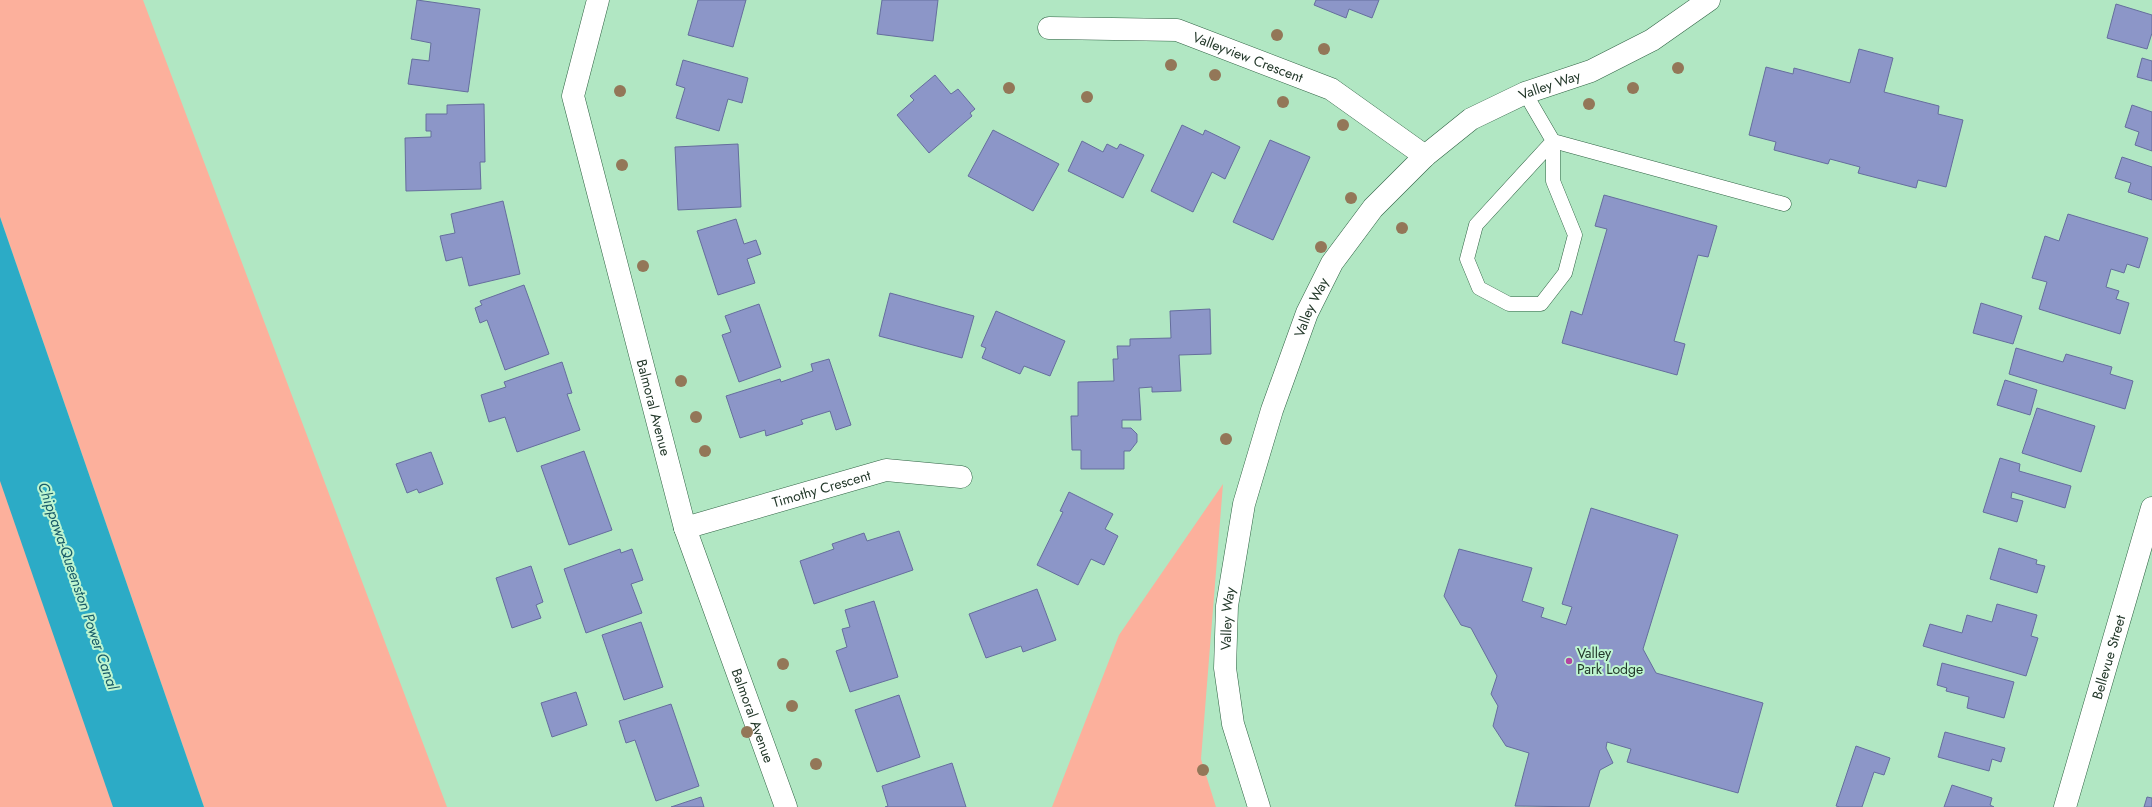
<svg xmlns="http://www.w3.org/2000/svg" width="2152" height="807" font-family="Jost,sans-serif">
<rect width="100%" height="100%" fill="#b1e7c3"/>
<path fill="#fcb09c" d="M0,0h143l304,807h-243l-204,-590z
M0,472l115,335h-115z
M1223,484l-22,275 15,48h-164l67,-172z"/>
<path fill="#2cabc6" d="M0,217l204,590h-91l-113,-326z"/>
<path fill="#8c96c8" stroke="#656e9d" d="M417,0l63,9 -12,83 -60,-8 4,-25 17,2 2,-18 -20,-4z
M698,0h48l-13,47 -45,-12z
M882,0h56l-5,41 -56,-7z
M1316,0h63l-7,18 -23,-9 -3,9 -32,-13z
M2116,4l36,11v18l-5,16 -40,-11z
M1859,49l34,9 -9,34 55,14 -1,8 25,6 -17,67 -28,-7 -2,8 -58,-15 2,-6 -30,-8 -2,5 -54,-14 2,-8 -27,-7 17,-68 27,7 1,-6 56,15z
M2142,58l10,3v20l-15,-4z
M683,60l65,18 -6,25 -14,-4 -9,32 -43,-13 9,-30 -9,-3z
M935,75l16,19 7,-5 17,20 -5,4 2,3 -43,37 -32,-38 17,-15 -4,-4z
M484,104l1,58h-5l1,27 -75,2 -1,-53 26,-1v-6h-5v-17h21v-9z
M2132,105l20,7v39l-17,-6 4,-13 -14,-5z
M1182,125l21,10 2,-5 35,17 -15,32 -13,-7 -19,40 -42,-21z
M993,130l66,34 -26,47 -65,-35z
M1270,140l40,17 -37,83 -40,-18z
M1082,141l21,11 4,-8 10,5 3,-5 24,11 -21,43 -55,-27z
M738,144l3,63 -63,3 -3,-63z
M2122,157l30,10v33l-24,-8 3,-9 -16,-5z
M1604,195l113,31 -9,31 -10,-2 -24,86 11,3 -8,31 -115,-32 9,-32 11,4 25,-86 -12,-3z
M503,201l17,73 -51,12 -7,-29 -16,4 -6,-25 15,-3 -4,-19z
M2068,214l80,24 -9,30 -12,-4 -3,9 -13,-4 -5,18 13,4 -3,8 13,4 -9,31 -81,-25 8,-27 -15,-4 13,-42 14,5z
M736,219l8,25 12,-4 5,14 -14,5 8,24 -37,12 -21,-64z
M524,285l25,69 -44,16 -18,-50 -7,3 -5,-15 7,-3 -2,-4z
M890,293l84,23 -12,42 -83,-22z
M1981,303l41,13 -9,28 -40,-11z
M759,304l22,63 -42,15 -17,-47 9,-3 -6,-16z
M1210,309l1,45 -32,1 2,36 -29,1v-5l-13,1 2,32h-19v8h9l6,6v8l-7,9h-6v18h-43v-19h-9l-1,-34h7v-34l36,-1 -1,-22h5l-1,-13h13v-7l41,-1 -1,-27z
M996,311l69,30 -15,35 -26,-10 -4,8 -38,-16 4,-10 -5,-2z
M2016,348l47,14 3,-8 46,13 -2,7 23,7 -8,28 -116,-35z
M829,359l22,66 -15,5 -6,-19 -29,9 2,4 -37,12 -1,-6 -25,8 -14,-42 54,-17 1,3 32,-11 -2,-7z
M562,362l10,31 -5,1 13,36 -63,22 -12,-35 -16,5 -8,-27 25,-8 -2,-5z
M2005,380l32,10 -7,25 -33,-10z
M2037,408l58,18 -14,46 -59,-19z
M584,451l28,79 -43,15 -28,-79z
M431,452l12,32 -24,9 -2,-4 -10,4 -11,-29z
M2000,458l20,6 -1,7 52,15 -6,22 -53,-16 -1,6 12,3 -6,21 -34,-10z
M1069,492l44,22 -8,15 13,7 -14,29 -13,-6 -13,26 -41,-20 26,-53 -3,-1z
M1591,508l87,27 -35,114 13,24 107,30 -25,90 -111,-31 4,-13 -24,-7 -1,6 7,15 -13,7 -11,37 -74,-1 14,-53 -23,-7 -13,-20 5,-20 -7,-12 6,-18 -26,-48 -10,-3 -17,-29 15,-47 73,19 -10,33 22,7 -3,9 25,8 6,-18 -10,-3z
M899,531l14,39 -99,34 -14,-43 34,-12 -2,-5 32,-11 3,8z
M1999,548l38,12 -1,4 9,2 -8,27 -47,-14z
M620,549l1,4 11,-4 11,31 -12,4 11,29 -56,20 -22,-64z
M531,566l12,36 -7,3 5,13 -29,10 -16,-50z
M1037,589l19,51 -33,12 -2,-6 -35,12 -17,-44z
M874,601l24,76 -48,15 -14,-41 11,-4 -5,-18 8,-2 -5,-17z
M1997,604l40,11 -6,21 7,2 -12,38 -103,-30 7,-22 32,9 5,-18 25,7z
M641,622l22,65 -39,13 -22,-65z
M1942,663l72,19 -10,36 -37,-10 2,-11 -23,-6 1,-3 -10,-3z
M576,692l11,33 -35,12 -11,-34z
M899,695l21,62 -43,15 -22,-62z
M671,704l28,82 -43,15 -21,-61 -9,3 -7,-22z
M1945,732l60,16 -4,14 -9,-3 -3,12 -51,-14z
M1856,746l34,12 -6,17 -10,-3 -12,35h-22l-4,-1z
M952,763l14,44h-81l3,-1 -6,-20z
M1952,785l40,13 -2,7 4,2h-50z
M701,797l3,10h-33z
M2147,797l5,1v9h-8z"/>
<g fill="none" stroke-linecap="round" stroke-linejoin="round">
<defs>
<path id="service" d="M1525,93l28,48 231,63
M1553,141v40l22,54 -10,38 -24,31h-32l-30,-16 -12,-29 9,-34z"/>
<g id="minor">
<path id="s1" d="M598,0l-25,96 112,432 101,279"/>
<path id="s2" d="M1049,28l128,2 154,59 94,67"/>
<path id="s3" d="M685,528l201,-58 75,7"/>
<path id="s4" d="M1259,807l-26,-83 -8,-56 2,-62 17,-102 28,-94 35,-97 25,-50 41,-55 52,-52 46,-37 54,-26 66,-22 61,-31 57,-40"/>
<path id="s5" d="M2065,807l87,-299"/>
</g>
</defs>
<use href="#service" stroke="#306344" stroke-width="15"/>
<use href="#minor" stroke="#306344" stroke-width="23"/>
<use href="#service" stroke="#fff" stroke-width="14"/>
<use href="#minor" stroke="#fff" stroke-width="22"/>
</g>
<g fill="#937758">
<circle cx="1277" cy="35" r="6"/>
<circle cx="1324" cy="49" r="6"/>
<circle cx="1171" cy="65" r="6"/>
<circle cx="1678" cy="68" r="6"/>
<circle cx="1215" cy="75" r="6"/>
<circle cx="1009" cy="88" r="6"/>
<circle cx="1633" cy="88" r="6"/>
<circle cx="620" cy="91" r="6"/>
<circle cx="1087" cy="97" r="6"/>
<circle cx="1283" cy="102" r="6"/>
<circle cx="1589" cy="104" r="6"/>
<circle cx="1343" cy="125" r="6"/>
<circle cx="622" cy="165" r="6"/>
<circle cx="1351" cy="198" r="6"/>
<circle cx="1402" cy="228" r="6"/>
<circle cx="1321" cy="247" r="6"/>
<circle cx="643" cy="266" r="6"/>
<circle cx="681" cy="381" r="6"/>
<circle cx="696" cy="417" r="6"/>
<circle cx="1226" cy="439" r="6"/>
<circle cx="705" cy="451" r="6"/>
<circle cx="783" cy="664" r="6"/>
<circle cx="792" cy="706" r="6"/>
<circle cx="747" cy="732" r="6"/>
<circle cx="816" cy="764" r="6"/>
<circle cx="1203" cy="770" r="6"/>
</g>
<circle fill="#b545a1" stroke="#bef5d0" stroke-width="1.5" cx="1569" cy="661" r="4"/>
<g text-anchor="middle" dominant-baseline="central" stroke-width="4" stroke-linejoin="round" paint-order="stroke">
<g font-size="14" fill="#23382a" stroke="#bef5d0">
<text stroke="none"><textPath href="#s2" startOffset="204">Valleyview Crescent</textPath></text>
<text stroke="none"><textPath href="#s4" startOffset="853">Valley Way</textPath></text>
<text stroke="none"><textPath href="#s4" startOffset="517">Valley Way</textPath></text>
<text stroke="none"><textPath href="#s1" startOffset="421">Balmoral Avenue</textPath></text>
<text stroke="none"><textPath href="#s3" startOffset="142">Timothy Crescent</textPath></text>
<text stroke="none"><textPath href="#s4" startOffset="193">Valley Way</textPath></text>
<text stroke="none"><textPath href="#s5" startOffset="156">Bellevue Street</textPath></text>
<text stroke="none"><textPath href="#s1" startOffset="745">Balmoral Avenue</textPath></text>
</g>
<g font-size="14" fill="#23382a" stroke="#bef5d0" text-anchor="start">
<text x="1577" y="653">Valley<tspan x="1577" dy="16">Park Lodge</tspan></text>
</g>
<g font-size="15" font-style="italic" fill="#195b69" stroke="#bef5d0">
<text transform="translate(78 586) rotate(71)">Chippawa-Queenston Power Canal</text>
</g>
</g>
</svg>
